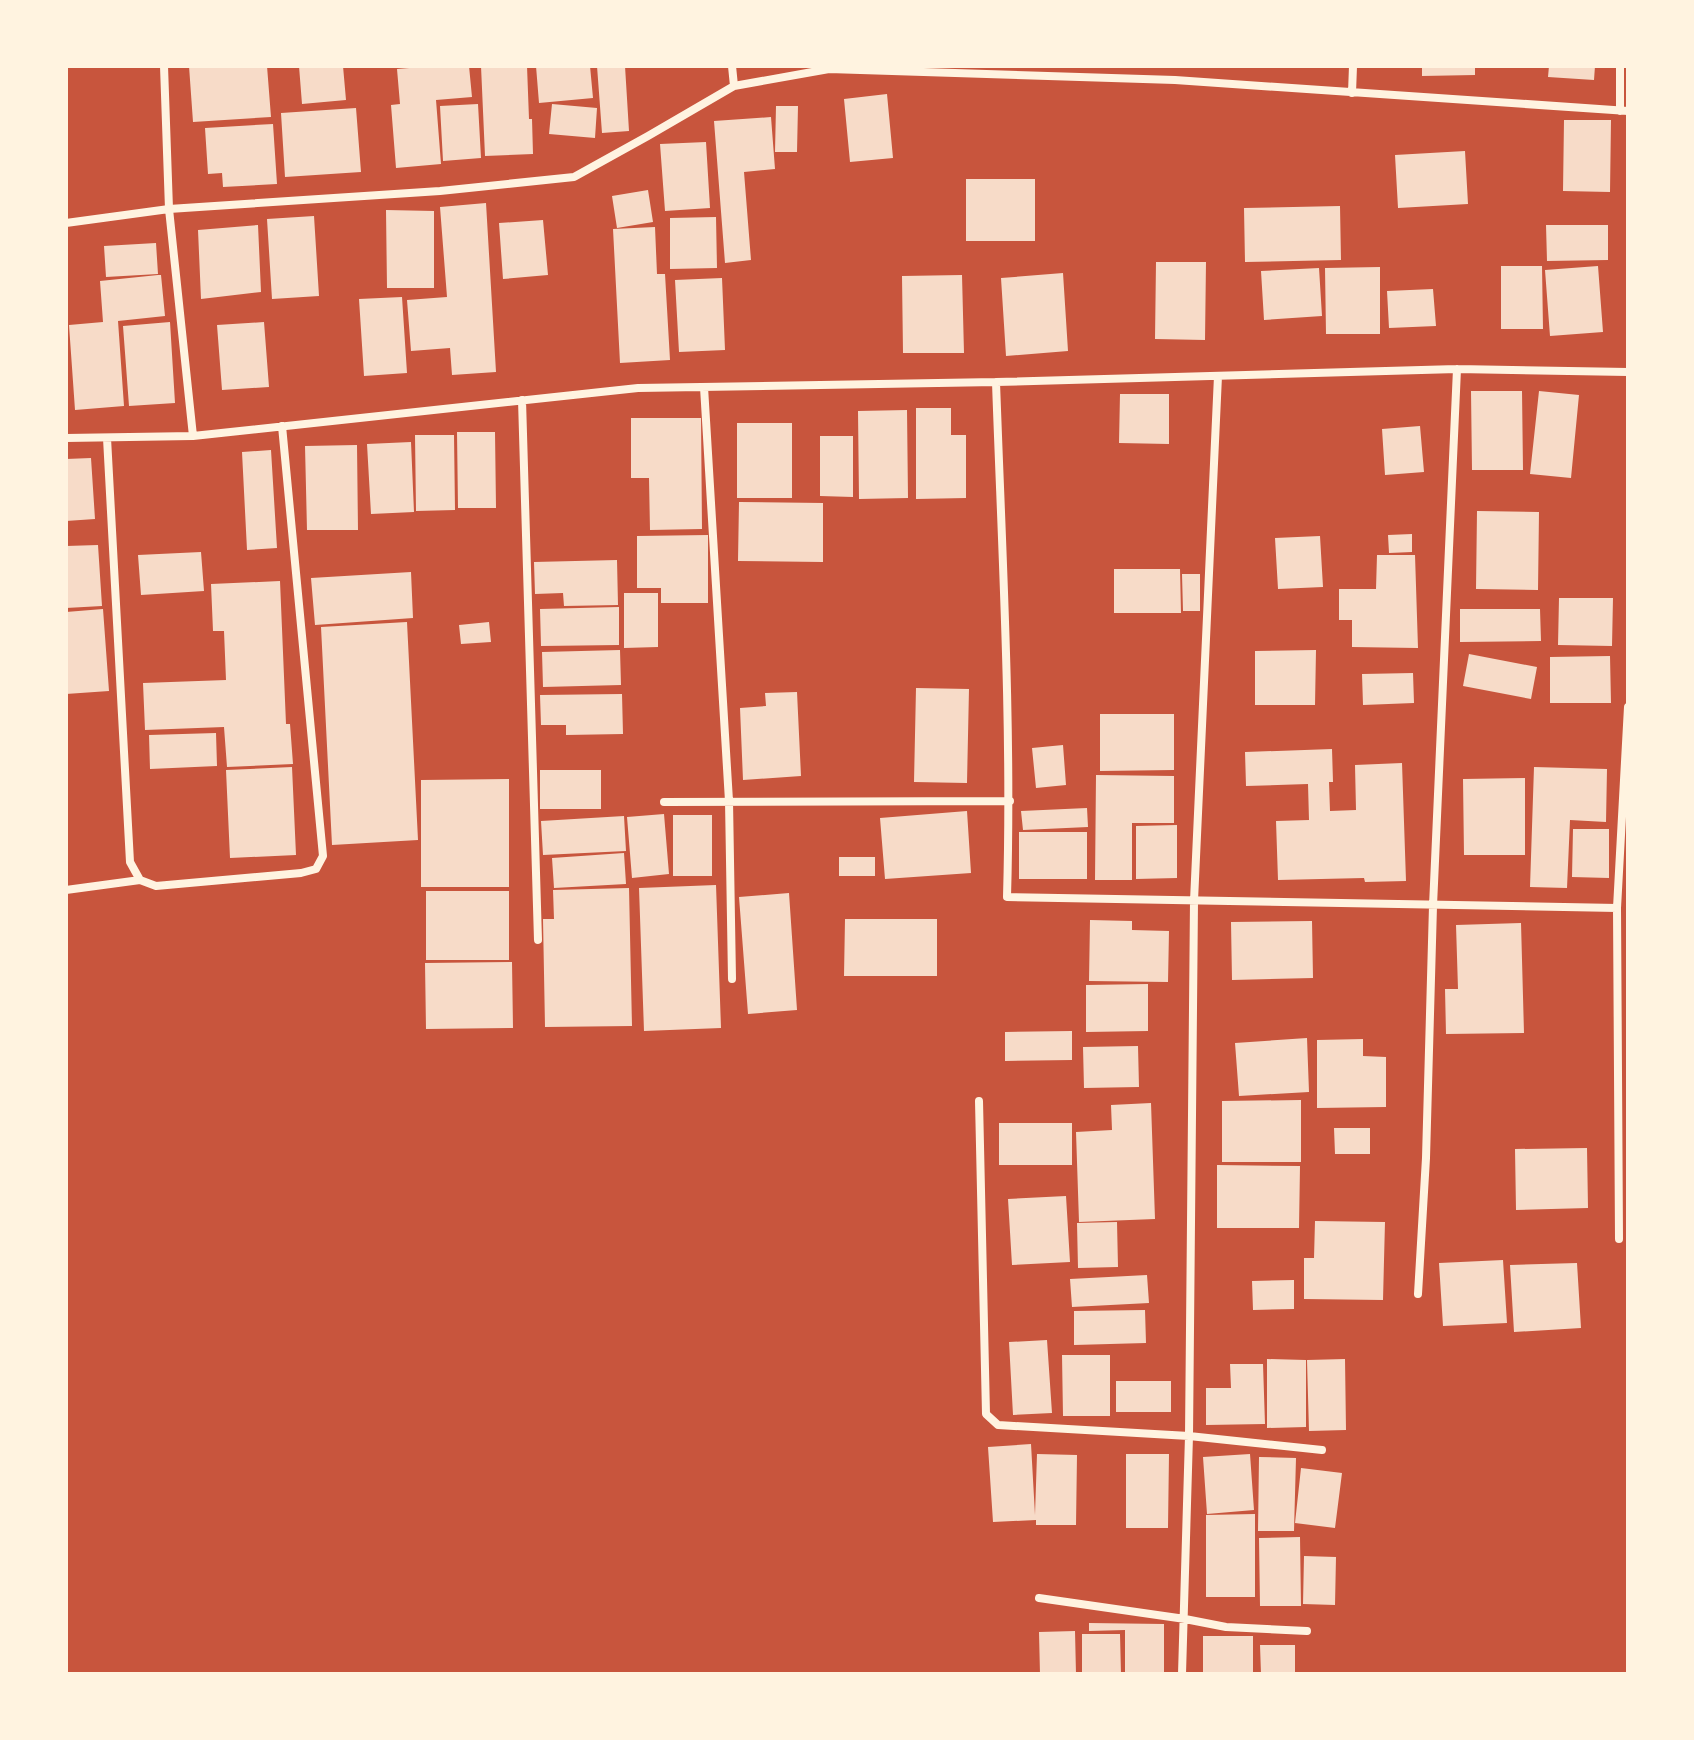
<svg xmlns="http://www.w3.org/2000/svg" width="1694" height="1740" font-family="'Public Sans',sans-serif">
<rect width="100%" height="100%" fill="#c8553d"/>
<path fill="#f7dbc8" d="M189,66h78l4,51 -78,5z
M299,66h44l3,34 -44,4z
M434,66h35l3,31 -36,3 5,64 -45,4 -5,-63 9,-1 -3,-35z
M481,66h46l2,53h3l1,35 -48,2z
M536,66h54l3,32 -54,5z
M597,66h28l4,65 -27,2z
M1422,66h53v9l-53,1z
M1549,66h46l-1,14 -46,-3z
M887,94l6,64 -43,4 -6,-63z
M478,104l3,54 -38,3 -3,-55z
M552,104l45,4 -2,30 -46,-4z
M776,106h22l-1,46h-22z
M356,108l5,64 -76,5 -4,-64z
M771,117l4,52 -31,3 7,88 -26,3 -11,-142z
M1564,120h47l-1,72 -47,-1z
M273,124l4,60 -54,3 -1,-14 -14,1 -3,-46z
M706,142l4,66 -45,3 -5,-67z
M1465,151l3,53 -70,4 -3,-53z
M966,179h69v62h-69z
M648,190l5,32 -36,6 -5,-32z
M486,203l10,169 -44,3 -2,-27 -39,3 -4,-51 40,-3 -7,-90z
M1340,206l1,54 -96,2 -1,-54z
M386,210l48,1v77h-47z
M314,216l5,80 -47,3 -5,-80z
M716,217l1,51 -47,1v-51z
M543,220l5,55 -45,4 -4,-56z
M258,225l3,67 -60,7 -3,-69z
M1546,225h62v35l-61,1z
M655,227l2,47h8l5,86 -50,3 -7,-134z
M156,243l2,31 -52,3 -2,-31z
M1156,262h50l-1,78 -50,-1z
M1501,266h41l1,63h-42z
M1598,266l5,66 -53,4 -5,-66z
M1380,267v67h-54l-1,-66z
M1319,268l3,48 -58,4 -3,-49z
M1063,273l5,78 -62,5 -5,-78z
M158,275h3l4,41 -47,5 6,85 -49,4 -6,-85 34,-3 -3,-41z
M962,275l2,78h-61l-1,-77z
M722,278l3,72 -46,2 -4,-72z
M1433,289l3,37 -47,2 -2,-37z
M402,297l5,76 -43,3 -5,-77z
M170,322l5,81 -46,3 -6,-80z
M264,322l5,65 -47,3 -5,-65z
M1471,391h51l1,79h-51z
M1539,391l40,4 -8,83 -41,-4z
M1120,394h49v50l-50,-1z
M916,408h35v27h15v63l-50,1z
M907,410l1,88 -49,1 -1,-88z
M631,418h70l1,111 -52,1 -1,-52h-18z
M737,423h55v75h-55z
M1420,426l4,46 -39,3 -3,-46z
M457,432h38l1,76h-38z
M415,435h39l1,75 -39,1z
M820,436h33v61l-33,-1z
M411,442l3,70 -43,2 -4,-70z
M357,445l1,85h-51l-2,-84z
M271,450l6,98 -30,2 -5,-98z
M91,458l4,61 -29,2v-62z
M739,502l84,1v59l-85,-1z
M1477,511l62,1 -1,78 -62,-1z
M1412,534v18l-23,1 -1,-18z
M708,535v68h-47v-15h-24v-52z
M1320,536l3,51 -45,2 -3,-51z
M98,545l4,61 -36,2v-62z
M201,552l3,39 -63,4 -3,-40z
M1377,555h38l3,93 -66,-1v-27h-13v-31h37z
M617,560l1,45 -54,1 -1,-13 -28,1 -1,-32z
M1114,569h66l1,44h-67z
M411,572l2,46 -98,7 -4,-47z
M1182,574h18v37h-17z
M280,581l6,143h4l3,40 -66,3 -3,-40 -79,3 -2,-47 83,-3 -2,-49h-11l-2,-47z
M624,593h34v54l-34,1z
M1559,598h54l-1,48 -54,-1z
M619,607v38l-78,1 -1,-37z
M103,609l6,82 -43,3v-82z
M1460,609h80l1,32 -81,1z
M407,622l11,218 -86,5 -11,-218z
M489,622l2,20 -30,2 -2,-19z
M620,650l1,35 -78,2 -1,-35z
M1316,650l-1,55h-60v-54z
M1469,654l68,13 -6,32 -68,-13z
M1610,656l1,47h-61v-46z
M1413,673l1,30 -51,2 -1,-31z
M916,688l53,1 -2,94 -53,-1z
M797,692l4,84 -58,4 -3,-72 26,-2 -1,-13z
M622,694l1,40 -57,1v-10h-25l-1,-30z
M1100,714h74v56l-74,1z
M216,733l1,33 -67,3 -1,-34z
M1063,745l3,40 -30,3 -4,-40z
M1332,749l1,33h-4l1,29 26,-1 -1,-45 47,-2 4,118 -41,1 -1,-4 -86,2 -2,-59 33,-1 -1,-36 -62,2 -1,-34z
M292,767l4,88 -66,3 -4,-88z
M1534,767l73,2 -1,53 -36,-2 -3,68 -37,-1z
M540,770h61v39h-61z
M1096,775l78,1v47h-42v57h-37z
M1525,778v77h-61l-1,-76z
M509,779v108h-88v-107z
M1087,808l1,19 -65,3 -2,-19z
M967,811l4,62 -86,6 -5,-61z
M664,814l5,60 -37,4 -5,-61z
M673,815h39v61h-39z
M624,816l2,35 -83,4 -2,-34z
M1177,825v53l-41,1v-53z
M1573,829h36v49l-37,-1z
M1019,832h68v47h-68z
M624,853l2,31 -72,4 -2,-30z
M839,857h36v19h-36z
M716,885l5,143 -77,3 -5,-143z
M629,888l3,138 -87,1 -2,-108h11l-1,-29z
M426,891h83v69h-83z
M789,893l8,117 -49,4 -9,-117z
M845,919h92v57h-93z
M1090,920l42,1v9l37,1 -1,51 -79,-1z
M1312,921l1,57 -81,2 -1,-58z
M1521,923l3,110 -78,1 -1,-45h13l-2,-64z
M512,962l1,66 -87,1 -1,-66z
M1148,984v47l-62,1v-47z
M1072,1031v29l-67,1v-29z
M1307,1038l2,54 -70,4 -4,-53z
M1363,1039v17l23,1v50l-69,1v-68z
M1138,1046l1,41 -55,1 -1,-41z
M1301,1100v62h-79v-61z
M1151,1103l4,116 -76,3 -3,-90 36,-2 -1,-25z
M999,1123h73v42h-73z
M1334,1128h36v26h-35z
M1587,1148l1,60 -72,2 -1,-61z
M1217,1165l83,1 -1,62h-82z
M1066,1196l4,66 -58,3 -4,-66z
M1315,1221l70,1 -2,78 -79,-1v-41h10z
M1117,1222l1,45 -40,1 -1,-45z
M1503,1260l4,63 -64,3 -4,-63z
M1577,1263l4,65 -67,4 -4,-67z
M1147,1275l2,28 -77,4 -2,-28z
M1294,1280v29l-41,1 -1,-29z
M1145,1310l1,33 -72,2v-34z
M1047,1340l5,73 -39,2 -4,-73z
M1062,1355h48v61h-47z
M1267,1359l39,1v67l-39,1z
M1345,1359l1,71 -37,1 -2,-71z
M1230,1364h33l2,60 -59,1v-37h25z
M1116,1381h55v31h-55z
M1031,1444l4,71 2,-61 40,1 -1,70h-40v-5l-43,2 -5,-75z
M1126,1454h43l-1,74h-42z
M1250,1454l4,56 -47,4 -4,-57z
M1259,1457l37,1 -2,73h-36z
M1301,1468l41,5 -7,55 -40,-5z
M1255,1514v83h-49v-82z
M1300,1537l1,69h-41l-1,-68z
M1304,1556l32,1 -1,48 -32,-1z
M1089,1623l75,1v50h-39v-44l-36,1z
M1075,1631l1,43h-36l-1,-42z
M1082,1634h38l1,40h-39z
M1203,1636h50v38h-50z
M1260,1645h35v29h-34z"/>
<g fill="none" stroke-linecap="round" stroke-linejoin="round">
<path stroke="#fff3e0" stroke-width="8" d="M164,66l5,143 24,227
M732,66l2,20
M1620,66v45
M1352,93l1,-27
M66,223l103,-14 271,-18 134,-14 74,-41 86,-50 95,-17 346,11 453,31
M996,382c6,172 16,343 11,515l610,11 11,-201
M704,387l25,414 3,178
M522,400l16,540
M66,438l127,-2 445,-48 358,-6 461,-13 171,3
M107,438l23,424 10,18 16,6 145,-13 15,-4 7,-13 -41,-430
M664,802l346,-1
M66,890l74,-10
M1617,908l2,331
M979,1101l7,313 12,11 191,11 133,14
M1418,1294l8,-136 7,-252 24,-537
M1039,1598l146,21 41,8 81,4
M1182,1674l7,-238 5,-535 24,-525"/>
</g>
<rect width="1694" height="1740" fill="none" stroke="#fff3e0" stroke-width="136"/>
</svg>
